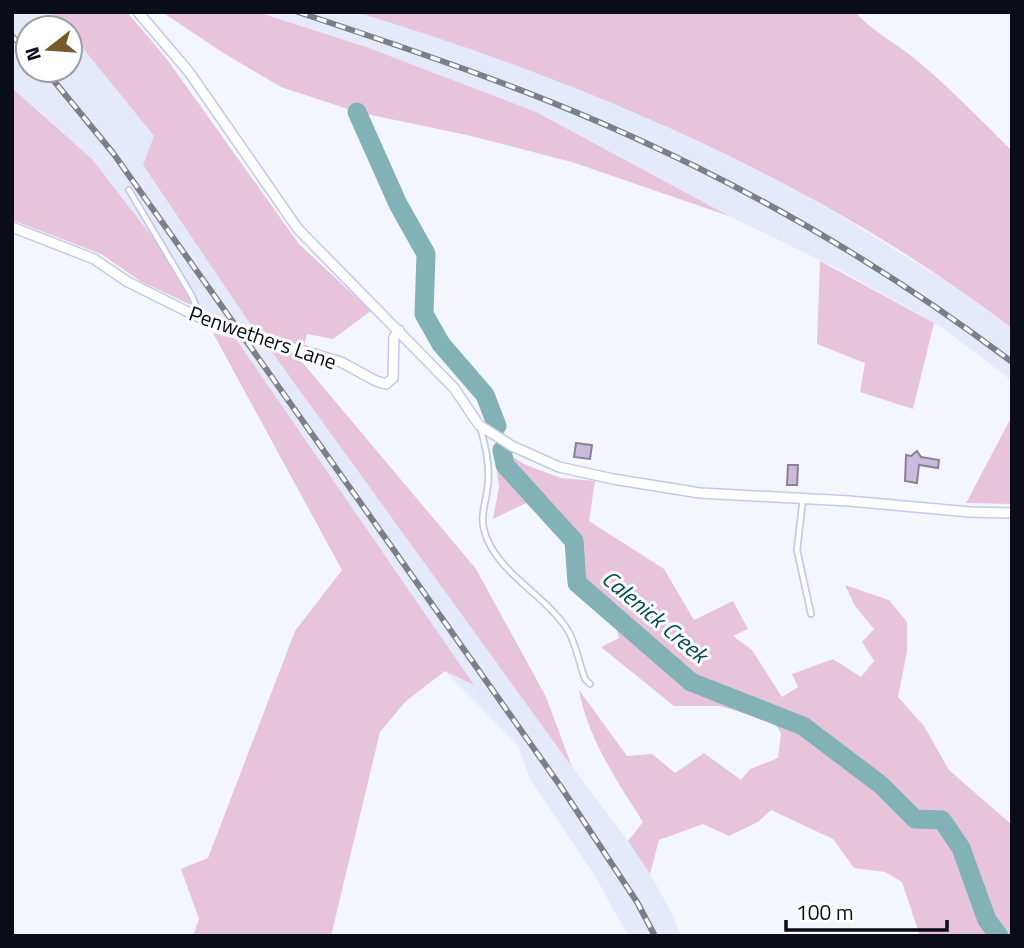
<svg xmlns="http://www.w3.org/2000/svg" width="1024" height="948" font-family="'Titillium Web',sans-serif">
<rect width="100%" height="100%" fill="#f4f6fd"/>
<path fill="#e5eafa" d="M12,12h40l14,16h-38v42h42v-38l14,16 117,147 85,145 -62,-22 -17,-2 -16,-11 -4,-13 -26,-44 -69,-89 -80,-71z
M162,12h303l211,103 293,180 43,33v53l-69,-53 -101,-57 -113,-55 -157,-54 -105,-27 -110,-23 -76,-25 -59,-35z
M213,333l84,23 179,213 70,128 26,70 69,91 32,57 8,21h-53l-33,-60 -65,-97 -12,-33 -87,-89 -48,-12z"/>
<path fill="#e7c4da" d="M52,12h75l39,46 133,186 72,67 -38,28 -26,-5 -3,12 -51,-18 -110,-163 11,-29 -84,-104v-4h-4z
M162,12h95l109,35 170,65 193,104 -157,-54 -105,-27 -110,-23 -76,-25 -59,-35z
M356,12h499c17,19 39,30 59,46 35,29 66,61 98,93v177c-193,-147 -425,-246 -656,-316z
M12,88l80,71 69,89 26,44 4,13 -51,-24 -39,-27 -89,-34z
M820,261l114,62 -21,86 -53,-17 5,-29 -48,-19z
M213,333l23,6 238,346 -29,-14 -39,30 -26,31 -49,204h-138l6,-17 -18,-50 27,-11 87,-227 47,-61z
M269,348l28,8 179,213 70,128 26,70z
M1012,416v88l-46,-1z
M494,450h8l24,15 35,13 34,3 -6,40 75,48 30,51 39,-19 15,28 -15,7 19,14 30,47 16,-10 -6,-13 41,-15 28,18 13,-16 -12,-19 12,-13 -19,-23 -10,-21 44,15 18,22v30l-9,45 26,29 25,44 63,55v111h-92l-18,-54 -17,-10 -31,-4 -21,-29 -62,-29 -13,12 -29,14 -26,-12 -44,16 -9,34 -22,-33 15,-19c-26,-41 -55,-83 -64,-132l48,66 25,-2 23,19 29,-20 37,27 9,-11 28,-11 3,-25 -7,-11 -55,-16h-45l-73,-59 18,-9 -3,-11 -40,-35 -4,-26 -7,-23 -39,-40 -33,16 6,-32z"/>
<g fill="none" stroke-linecap="round" stroke-linejoin="round">
<path stroke="#82b1b6" stroke-width="19" d="M357,112l41,92 28,50 -2,60 17,30 44,51 12,31
M502,450l3,15 69,76 3,42 114,99 112,44 78,59 34,34 27,1 19,28 26,72 12,16"/>
</g>
<path fill="#c9bbd9" stroke="#8c7f9b" stroke-width="2" d="M576,443l16,2 -2,14 -16,-2z
M917,451l4,6 18,3 -1,8 -19,-3 -2,18 -12,-2 1,-26 5,1z
M788,465h10l-1,20h-10z"/>
<g fill="none" stroke-linecap="round" stroke-linejoin="round">
<defs>
<path id="service" d="M129,190l63,106 5,12 -2,6
M480,426c5,19 10,38 8,58 -2,23 -11,33 0,57 15,34 58,56 79,88 9,13 12,35 18,50l5,5
M803,498l-6,52 14,64"/>
<path id="minor" d="M138,12l51,60 109,157 156,159 25,37 33,21 47,21 54,12 87,14 149,8 121,11 42,1
M12,227l82,32 34,23 66,33 29,12 118,35 35,19 10,3 7,-6 1,-41 5,-7"/>
</defs>
<use href="#service" stroke="#c0cae9" stroke-width="8"/>
<use href="#minor" stroke="#c0cae9" stroke-width="12"/>
<use href="#service" stroke="#fff" stroke-width="4.5"/>
<use href="#minor" stroke="#fff" stroke-width="9"/>
<defs>
<path id="rail" d="M298,12c114,38 228,76 337,126 133,60 260,136 377,224
M12,36l16,16
M45,70l68,83 115,162 333,472 76,115 18,34"/>
</defs>
<use href="#rail" stroke="#7c7f87" stroke-width="6"/>
<use href="#rail" stroke="#fff" stroke-width="3.5" stroke-dasharray="10" stroke-linecap="butt"/>
</g>
<g text-anchor="middle" dominant-baseline="central" stroke-width="6" stroke-linejoin="round" paint-order="stroke">
<g font-size="21" fill="#0a0d17" stroke="#fff">
<text transform="translate(263 337) rotate(19)">Penwethers Lane</text>
</g>
<g font-size="23" font-style="italic" fill="#004b51" stroke="#fff">
<text transform="translate(655 616) rotate(40)">Calenick Creek</text>
</g>
</g>
<rect width="1024" height="948" fill="none" stroke="#0a0d17" stroke-width="28"/>
<g transform="translate(49 49) rotate(253)"><circle r="33" fill="#ffffff" stroke="#9d9ea2" stroke-width="2"/>
<path d="M0-5L12 26L0 18L-12 26Z" fill="#755c2d"/>
<text y="-10" font-size="19" font-weight="bold" text-anchor="middle" fill="#0a0d17">N</text>
</g>
<path d="M786 920v10h161v-10" fill="none" stroke="#0a0d17" stroke-width="3.5"/>
<text x="796" y="920" font-size="21" fill="#0a0d17" stroke="#ffffff" stroke-width="5" paint-order="stroke">100 m</text>
</svg>
